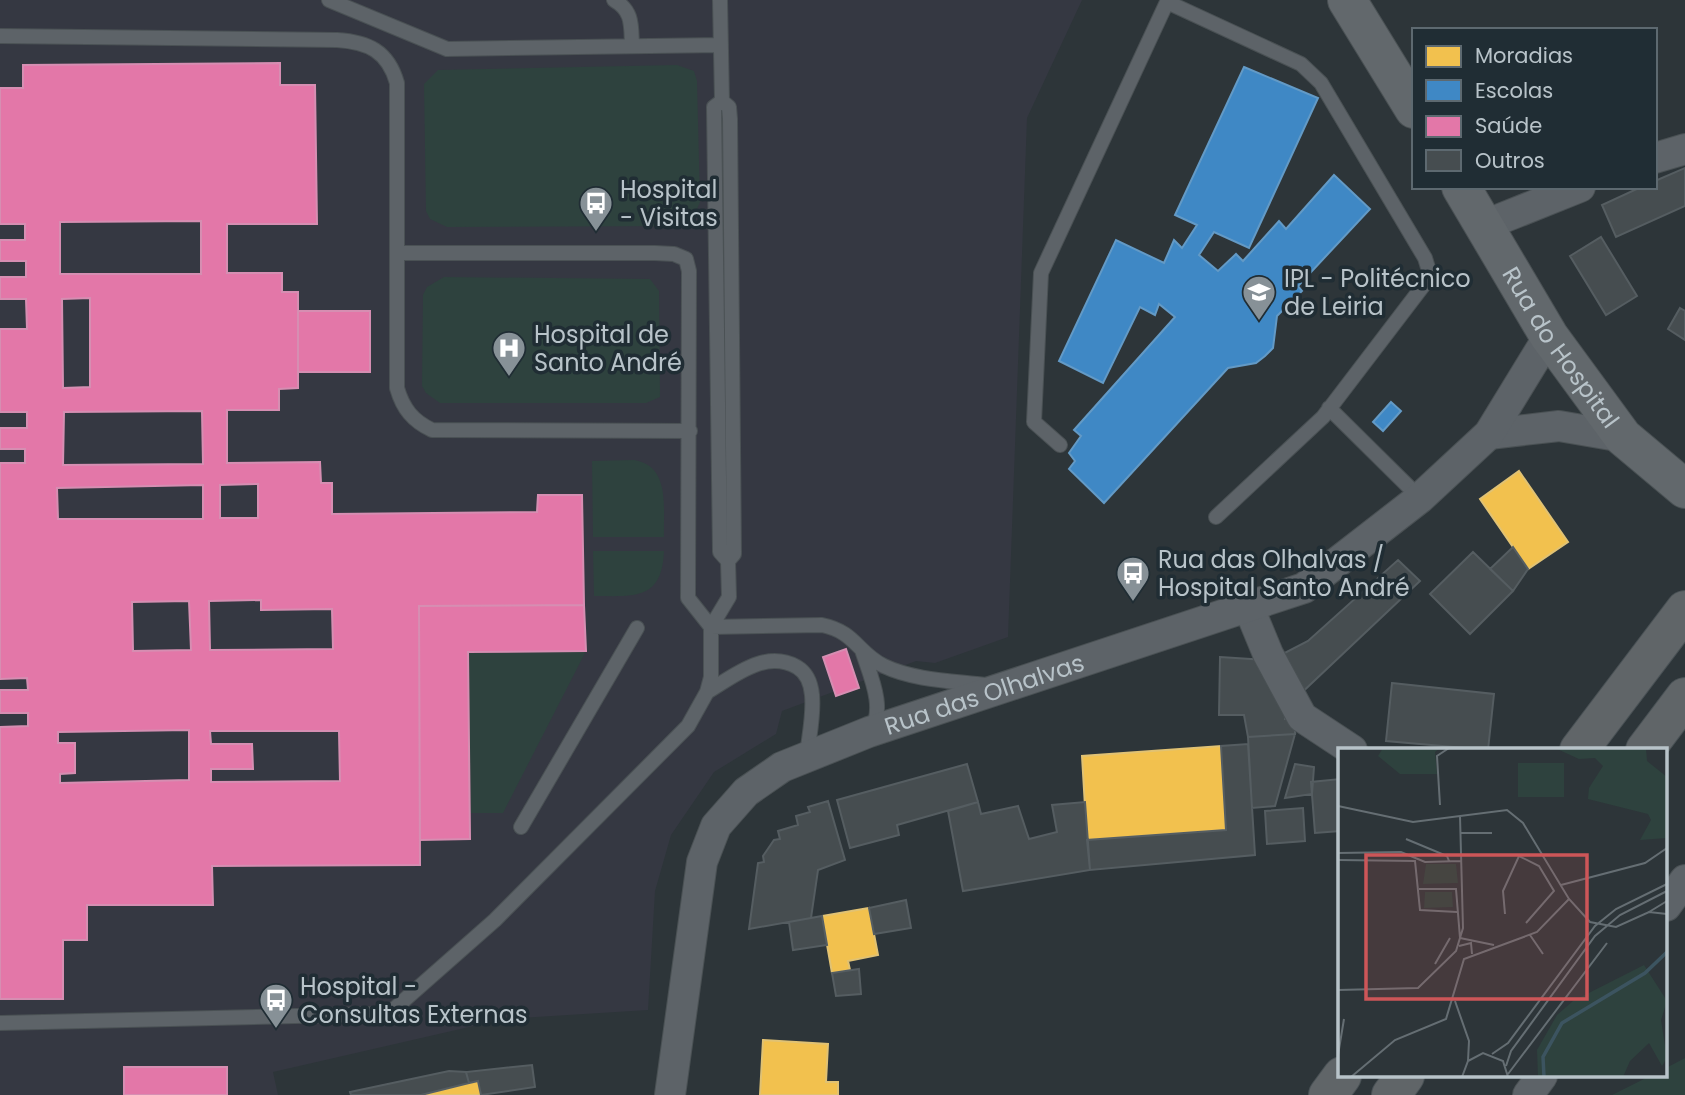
<svg xmlns="http://www.w3.org/2000/svg" width="1685" height="1095" font-family="Poppins,sans-serif">
<rect width="100%" height="100%" fill="#2d3539"/>
<path fill="#353842" d="M0,0h1082l-55,118 -19,519 -73,26 -19,-2 -134,50 -6,23 -62,38 -43,63 -16,56 -7,119 -144,9 -231,53 5,23h-278z"/>
<path fill="#2e423e" d="M677,65l17,6 3,10 3,121 -8,19 -10,5 -235,1 -17,-8 -4,-8 -2,-127 14,-14z
M444,277l206,2 9,12 1,106 -14,6h-206l-14,-10 -4,-7 1,-91 4,-8z
M634,460c37,6 29,48 30,77h-71l-1,-76z
M593,551h71c-2,50 -30,45 -70,45z
M586,651l-83,162h-34l-1,-161z
M1685,1058v37h-73l38,-19h16v-8z"/>
<path fill="#f2c14e" stroke="#e1c273" stroke-width="2" d="M1519,471l49,71 -40,27 -48,-70z
M1221,746l5,84 -139,10 -5,-84z
M869,908l9,47 -30,6 2,9 -18,3 -10,-57z
M763,1040l65,4 -2,38h12v13h-78z
M478,1081l3,14h-60l48,-12z"/>
<path fill="#3f88c5" stroke="#639ac6" stroke-width="2" d="M1244,67l74,31 -69,150 -35,-16 -15,23 19,16 18,-17 7,7 36,-40 7,8 48,-54 36,34 -72,77 4,5 -25,25 -4,32 -8,8 -9,7 -28,5 -124,135 -35,-34 6,-8 -6,-8 12,-17 -7,-6 101,-113 -16,-13 -4,11 -15,-8 -37,76 -44,-22 57,-121 48,23 10,-23 8,8 15,-23 -22,-10z
M1391,402l10,9 -18,20 -10,-9z"/>
<path fill="#e377a8" stroke="#d68eb2" stroke-width="2" fill-rule="evenodd" d="M280,63v22h35l2,139h-90v49h55v19h16v96l-19,1v21h-52v53l93,-1 1,21h11v31l205,-2 1,-17h44l2,110 -165,1 1,259 -208,1 1,39h-126v35h-24v59h-63v-272l28,-1v-13h-28v-23h28l-1,-12 -27,1v-216h25v-14h-25v-21h27v-16h-27v-83h27l-1,-30h-26v-22h26v-16h-26v-21h25v-16h-25v-136h23v-23zM201,221v53h-141v-52zM90,298v89l-27,1 -1,-89zM202,411l1,53 -140,1 1,-53zM258,484v34h-38v-33zM203,485v34h-145l-1,-31zM261,600v10l71,-1 1,40 -123,1 -1,-49zM189,601l2,49 -58,1 -1,-49zM189,730v50l-129,3v-9l15,-1v-30h-17v-11zM210,731h129l1,50 -129,1v-13h42l-1,-25h-41z
M298,311h72v61h-72z
M584,605l2,46 -118,1 2,187 -50,1 -1,-234z
M846,649l13,39 -23,8 -13,-39z
M124,1067h103v28h-103z"/>
<path fill="#464d50" stroke="#555d61" stroke-width="2" d="M1685,168v38l-69,31 -14,-32 39,-18h14v-6z
M1601,237l36,59 -31,19 -36,-59z
M1680,308l5,3v29l-17,-11z
M1513,547l15,22 -15,22 -23,-22z
M1473,552l40,39 -43,43 -40,-40z
M1398,560l22,21 -124,117 -21,-40 33,-17z
M1220,657l46,3 18,43 1,16h10v15l-47,3 -4,-22h-25z
M1392,683l102,11 -6,56 -102,-9z
M1295,734l-20,72 -23,2 -4,-71z
M1248,744l7,111 -165,15 -3,-30 139,-10 -5,-84z
M967,764l11,38 -81,23 2,10 -49,13 -13,-48z
M1295,764l19,3 -2,27 -27,4z
M1340,779v52l-25,2 -4,-51z
M828,801l17,59 -27,10 -7,48 -62,11 9,-66 6,-1 -1,-6 11,-16 6,-1 -2,-8 20,-6 -2,-9 14,-4 -2,-5z
M978,802l3,12 37,-8 11,33 28,-7 -5,-27 33,-3 5,68 -127,21 -15,-80z
M1303,808l2,33 -38,3 -2,-33z
M906,900l5,28 -37,6 -5,-26z
M822,916l5,29 -34,5 -4,-28z
M859,969l2,25 -25,2 -4,-23z
M532,1065l3,22 -54,8 -3,-14 -9,2 -3,-11z
M449,1071l17,1 3,11 -48,12h-70l-1,-3z"/>
<g fill="none" stroke-linecap="round" stroke-linejoin="round">
<defs>
<path id="service" d="M329,0l118,49 274,-4
M614,0c19,11 17,25 18,45
M0,36l337,4c31,2 51,11 60,43v305c6,21 16,33 35,42l258,1
M722,101l-8,6 6,445 8,9
M399,253h256l19,1 12,5 3,12 -1,327 23,29
M1329,408l91,90
M1060,445l-26,-23 7,-149 126,-271 134,62 20,19 104,175 4,13 -3,11 -103,135 -107,100
M711,627l111,-2c34,7 35,28 62,41 29,14 68,15 101,19
M862,650c7,23 25,59 8,81
M707,692c27,-16 58,-43 90,-25 10,6 14,17 15,28 2,20 -3,41 -5,60
M521,827l116,-199
M0,1023l379,-9 14,-4 102,-90 193,-194 19,-34 4,-15v-50l18,-30 -1,-36 6,-7 -4,-435 -1,-12 -7,-6 -2,-101"/>
<g id="minor">
<path d="M1655,158l30,-9"/>
<path d="M1485,225l95,-38"/>
<path d="M1489,434l70,-8 64,11"/>
<path d="M1249,608l19,46 34,63 50,33"/>
<path d="M1666,906l19,-26"/>
<path id="s1" d="M670,1095l32,-233 14,-36 30,-34 36,-25 87,-35 435,-144 116,-90 69,-64 60,-98"/>
<path d="M1528,1095l14,-19"/>
</g>
<g id="secondary">
<path d="M1347,0l67,109"/>
<path id="s2" d="M1461,187l88,149 74,101 62,52"/>
</g>
<path id="trunk" d="M1579,750l106,-140
M1645,750l40,-53
M1328,1095l14,-19
M1391,1095l14,-19"/>
</defs>
<use href="#service" stroke="#4a5154" stroke-width="16"/>
<use href="#minor" stroke="#4a5154" stroke-width="32"/>
<use href="#secondary" stroke="#4a5154" stroke-width="40"/>
<use href="#trunk" stroke="#495155" stroke-width="40"/>
<use href="#service" stroke="#5d6368" stroke-width="14"/>
<use href="#minor" stroke="#5d6368" stroke-width="30"/>
<use href="#secondary" stroke="#62686c" stroke-width="38"/>
<use href="#trunk" stroke="#606568" stroke-width="38"/>
</g>
<defs>
<symbol id="bus-pin" viewBox="-11 -11 22 30"><path d="M0 17L-7.5 6A9.5 9.5 0 1 1 7.5 6Z" fill="#879197" stroke="#202d34"/><path d="M-5-6H5V4H4V6H2V4H-2V6H-4V4H-5ZM-3.5-4V0h7V-4ZM-3.5 1.2v1.5H-2V1.2ZM2 1.2v1.5H3.5V1.2Z" fill="#fff"/></symbol>
<symbol id="university-pin" viewBox="-11 -11 22 30"><path d="M0 17L-7.5 6A9.5 9.5 0 1 1 7.5 6Z" fill="#879197" stroke="#202d34"/><path d="M0-5L7-2L0 1L-7-2ZM-4 1L0 2.5L4 1V4Q0 6-4 4Z" fill="#fff"/></symbol>
<symbol id="hospital-pin" viewBox="-11 -11 22 30"><path d="M0 17L-7.5 6A9.5 9.5 0 1 1 7.5 6Z" fill="#879197" stroke="#202d34"/><path d="M-5-5h3v3.5h4V-5h3V5h-3V1.5h-4V5h-3Z" fill="#fff"/></symbol>
</defs>
<g fill-rule="evenodd">
<use href="#bus-pin" x="577" y="184" width="38" height="52"/>
<use href="#university-pin" x="1240" y="273" width="38" height="52"/>
<use href="#hospital-pin" x="490" y="329" width="38" height="52"/>
<use href="#bus-pin" x="1114" y="554" width="38" height="52"/>
<use href="#bus-pin" x="257" y="981" width="38" height="52"/>
</g>
<g text-anchor="middle" dominant-baseline="central" stroke-width="7" stroke-linejoin="round" paint-order="stroke">
<g font-size="24" fill="#b8c3c9" stroke="#202d34" text-anchor="start">
<text x="620" y="189">Hospital<tspan x="620" dy="28">- Visitas</tspan></text>
<text x="1284" y="278">IPL - Politécnico<tspan x="1284" dy="28">de Leiria</tspan></text>
<text x="534" y="334">Hospital de<tspan x="534" dy="28">Santo André</tspan></text>
<text x="1158" y="559">Rua das Olhalvas /<tspan x="1158" dy="28">Hospital Santo André</tspan></text>
<text x="300" y="986">Hospital -<tspan x="300" dy="28">Consultas Externas</tspan></text>
</g>
<g font-size="24" fill="#b8c3c9" stroke="#202d34">
<text stroke="none"><textPath href="#s2" startOffset="189">Rua do Hospital</textPath></text>
<text stroke="none"><textPath href="#s1" startOffset="578">Rua das Olhalvas</textPath></text>
</g>
</g>
<g transform="translate(1338 748)">
<rect width="329" height="329" fill="#2d3539"/>
<path d="M45,0h57l-5,4 2,22h-37l-22,-18zM217,0h91l1,13 20,16v61l-27,2 11,-20 -3,-6 -60,-15 1,-11 14,-22 -8,-8 -16,1zM180,15h46v34h-46zM88,116h30l2,19 -35,1zM87,144h27l1,15 -29,1zM306,217l23,36 -6,19 6,38 -5,8 -13,-23 -19,18 -7,16h-85l-1,-27 20,-35 16,-14z" fill="#2e423e"/>
<path fill="none" stroke="#3c5460" stroke-width="3.5" d="M206,329l-1,-20 19,-34 83,-50 22,-21"/>
<path fill="none" stroke="#656e73" stroke-width="2" d="M102,57l-3,-49 12,-8M0,58l75,16 94,-12 16,13 46,76 21,23 26,5 33,-15 18,2M122,85h32M68,91l41,17 2,5M0,105l63,-1 24,10 36,-1M0,112l77,1 5,49 37,2M223,137l84,-22 22,-15M81,141h37l4,49M311,164l18,-11M167,166l-2,-23 16,-35 20,10 15,25 -28,32M192,187l13,19M122,190l34,7M121,198l12,-3 1,11M97,216l15,-26M0,242l80,-2 38,-37 7,-23 -3,-112M117,253l14,40 -1,20M154,306l16,-11 87,-117 21,-17 51,-25M0,307l6,-36M168,318l5,-15 84,-115 25,-21 47,-24M170,326l99,-131M13,329l44,-37 51,-21 18,-60 73,-27 32,-33M124,329l6,-16 15,-8 20,8 5,16"/>
<path fill="#cd5658" fill-opacity="0.15" stroke="#cd5658" stroke-width="3.5" d="M28,107h221v144h-221z"/>
<rect width="329" height="329" fill="none" stroke="#b8c3c9" stroke-width="3.5"/>
</g>
<rect x="1412" y="28" width="245" height="161" fill="#202d34" stroke="#5d6970" stroke-width="2"/>
<rect x="1426" y="46" width="35" height="21" fill="#f2c14e" stroke="#5d6970" stroke-width="2"/>
<text x="1475" y="63" font-size="21" fill="#b8c3c9">Moradias</text>
<rect x="1426" y="80" width="35" height="21" fill="#3f88c5" stroke="#5d6970" stroke-width="2"/>
<text x="1475" y="98" font-size="21" fill="#b8c3c9">Escolas</text>
<rect x="1426" y="116" width="35" height="21" fill="#e377a8" stroke="#5d6970" stroke-width="2"/>
<text x="1475" y="133" font-size="21" fill="#b8c3c9">Saúde</text>
<rect x="1426" y="150" width="35" height="21" fill="#464d50" stroke="#5d6970" stroke-width="2"/>
<text x="1475" y="168" font-size="21" fill="#b8c3c9">Outros</text>
</svg>
